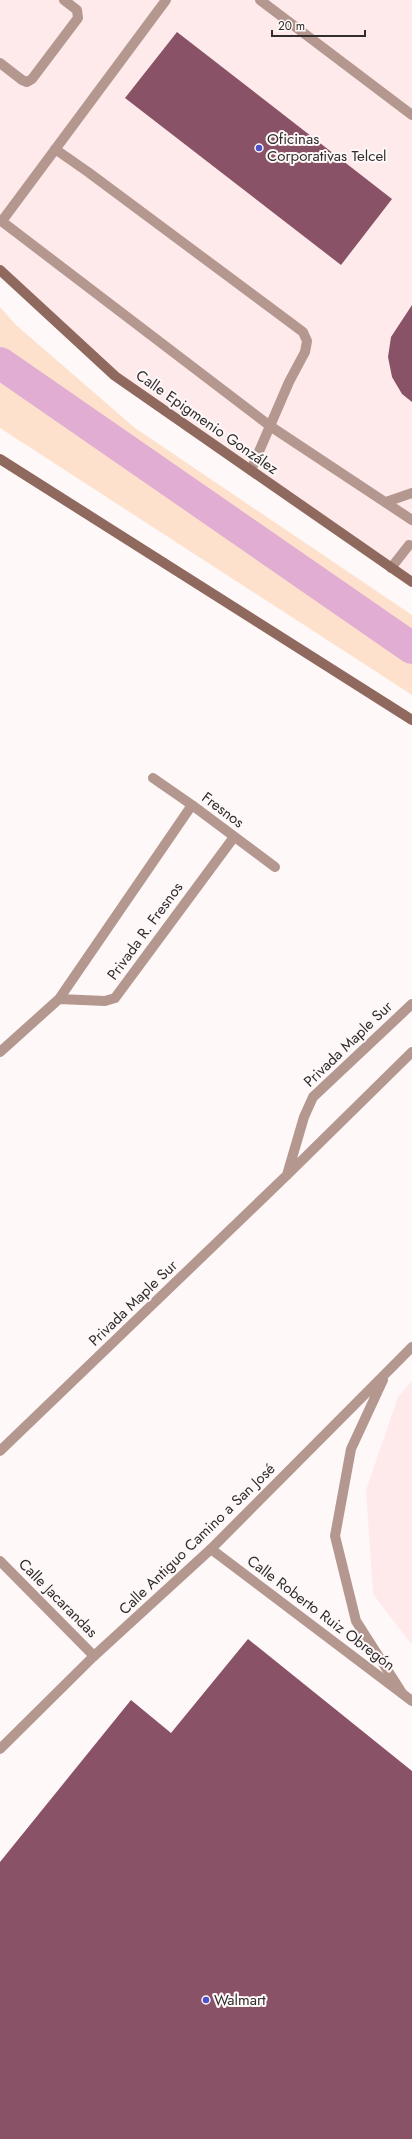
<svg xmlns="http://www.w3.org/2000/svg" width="412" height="2139" font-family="Jost,sans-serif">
<rect width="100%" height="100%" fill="#fff8f8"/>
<path fill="#feeaea" d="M0,0h412v582l-297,-206 -115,-106z
M412,1381v264l-39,-51 -7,-104 32,-93z"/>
<path fill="#fee1cc" d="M0,307l16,18 119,103 277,187v80l-412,-267z"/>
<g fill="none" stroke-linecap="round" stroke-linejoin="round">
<path stroke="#e1add3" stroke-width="32" d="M0,363l412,285"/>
</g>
<path fill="#895267" d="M177,32l215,167 -51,66 -216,-167z
M412,305v97l-10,-8 -10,-17 -4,-20 3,-20z
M248,1639l164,132v368h-412v-277l131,-162 40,33z"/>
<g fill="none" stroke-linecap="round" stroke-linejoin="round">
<path stroke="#b49890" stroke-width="10" d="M260,0l152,115
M0,63l22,17 5,2 5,-3 46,-61 -1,-8 -13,-10
M55,149l33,23 215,160 4,9 -2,11 -16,30 -38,88
M0,220l270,206 142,94
M2,221l164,-221
M386,502l26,-9
M391,568l18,-23"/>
<path stroke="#b49890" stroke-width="10" d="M153,778l39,27 83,62
M59,999l46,2 10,-3 119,-161
M0,1052l59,-53 133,-194
M287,1175l17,-58 9,-20 99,-93
M0,1451l286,-275 126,-124
M211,1549l201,152
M0,1561l94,95"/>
<path stroke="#b49890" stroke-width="10" d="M383,1380l-32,69 -16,87 21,85 46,72
M0,1749l94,-93 117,-107 201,-202"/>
<path stroke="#90695e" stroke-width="10" d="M0,270l115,106 297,206
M0,459l412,261"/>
</g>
<g fill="#4d52c8" stroke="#fff8f8" stroke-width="1.5">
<circle cx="259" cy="148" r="4"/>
<circle cx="206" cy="2000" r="4"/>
</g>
<g text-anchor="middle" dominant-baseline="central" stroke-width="4" stroke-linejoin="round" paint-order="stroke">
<g font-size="15" fill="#312d2d" stroke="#fff8f8" text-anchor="start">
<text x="267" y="139">Oficinas<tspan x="267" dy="17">Corporativas Telcel</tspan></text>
<text x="214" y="2000">Walmart</text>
</g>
<g font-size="15" fill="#312d2d" stroke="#fff8f8">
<text transform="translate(207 422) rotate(35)">Calle Epigmenio González</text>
<text transform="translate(223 810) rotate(37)">Fresnos</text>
<text transform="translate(145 931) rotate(-54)">Privada R. Fresnos</text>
<text transform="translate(348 1044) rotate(-44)">Privada Maple Sur</text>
<text transform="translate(133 1303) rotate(-44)">Privada Maple Sur</text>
<text transform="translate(197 1539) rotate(-44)">Calle Antiguo Camino a San José</text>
<text transform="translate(58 1598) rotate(45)">Calle Jacarandas</text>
<text transform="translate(321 1613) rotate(37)">Calle Roberto Ruiz Obregón</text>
</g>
</g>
<path d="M272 30v6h93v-6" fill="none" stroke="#312d2d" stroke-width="2"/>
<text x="278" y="30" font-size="12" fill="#312d2d" stroke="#fff8f8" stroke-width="3" paint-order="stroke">20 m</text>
</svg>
